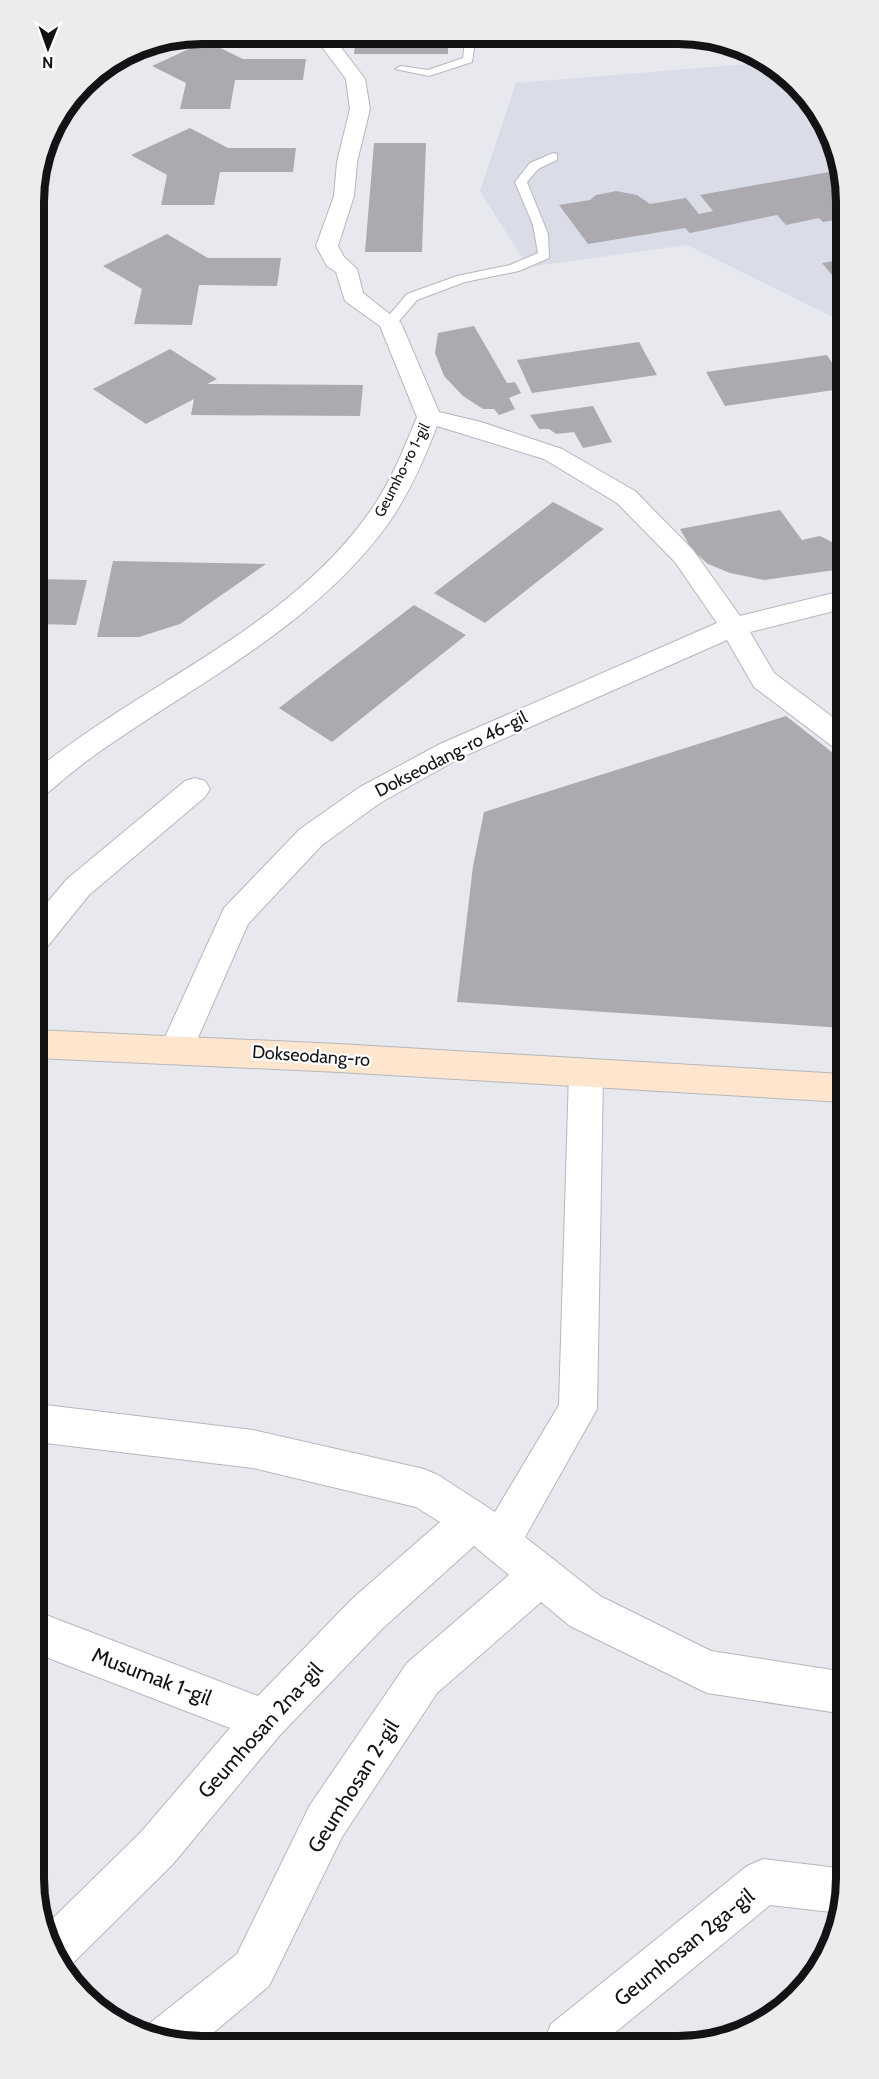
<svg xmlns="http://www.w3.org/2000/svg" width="879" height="2079" font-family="Cabin,sans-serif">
<rect width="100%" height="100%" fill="#e8e9ee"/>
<path fill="#dadce8" d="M760,63l36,19 44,77 1,162 -154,-76 -159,22 -48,-76 36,-108z"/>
<path fill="#acaaaf" d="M356,34l92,1v19h-94z
M206,41l37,18h63l-3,21h-68l-5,29h-50l6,-26 -34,-17z
M190,128l38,20h68l-3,24h-73l-6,33h-53l6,-30 -36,-20z
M374,143h52l-4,109h-57z
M840,170l1,49 -18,3 -4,-4 -33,7 -9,-10 -87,18 -5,-5 -97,16 -29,-39 31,-5 6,-5 20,-4 21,4 13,9 36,-6 13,16 14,-3 -13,-16z
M167,234l41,24h73l-4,28 -78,-1 -7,40 -58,-1 8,-35 -39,-23z
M841,260v26l-19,-23z
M474,326l33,57 8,-1 6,11 -12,5 6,11 -16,6 -5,-6h-11l-20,-13 -19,-20 -9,-23 3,-20z
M639,342l18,33 -125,18 -15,-33z
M170,349l47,30 -10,5 156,1 -3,31 -169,-1 3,-16 -48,25 -53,-35z
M827,355l14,21v13l-116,17 -19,-34z
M593,406l19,36 -29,6 -9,-16 -18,2 -7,-5h-10l-9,-14z
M553,502l51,27 -119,94 -51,-30z
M780,510l22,30 18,-4 22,11v22l-78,11 -34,-7 -22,-9 -16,-14 -12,-21z
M113,561l153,3 -86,60 -41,13h-42z
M35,579l52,1 -11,45 -41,-1z
M414,605l52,30 -134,107 -53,-34z
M786,716l56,44 1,268 -386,-26 16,-136 11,-54z"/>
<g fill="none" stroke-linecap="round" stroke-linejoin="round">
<defs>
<path id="service" d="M466,35h10l-4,27 -43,14 -34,-7 6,-3 27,4 35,-12z
M553,153l4,1v6l-19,9 -11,13 21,52 1,24 -30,13 -54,11 -48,18 -22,26h-10v-6l22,-26 50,-18 53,-11 28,-12 -5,-28 -18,-43 15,-19z"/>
<path id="minor" d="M319,34h18l3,12 25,33 5,30 -13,53 -3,34 -16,50 6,11 13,12 6,24 38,30 38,89 42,10 81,27 73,42 58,59 47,66 102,-25v18l-92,23 24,41 68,51v25l-10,-3 -78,-59 -27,-47 -267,118 -80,45 -58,42 -74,79 -59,134 -12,4 -12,-4 -5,-10 64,-140 76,-79 60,-42 80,-43 277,-121 -42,-61 -58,-59 -73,-44 -107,-33c-13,34 -28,68 -49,98 -74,102 -188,157 -289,228 -19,13 -36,28 -54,43l-10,3v-27c110,-90 256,-143 338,-264 19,-28 31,-59 44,-90l-37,-91 -35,-25 -9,-29 -9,-6 -11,-20 18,-50 3,-34 13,-53 -4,-30 -24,-32z
M195,778l10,3 5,8 -5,8 -116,98 -42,52 -11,3v-34l31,-37 118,-98z
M586,1060l12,4 5,10 -6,335 -72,128 75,59 111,55 134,21v42l-138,-21 -137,-67 -29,-24 -104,91 -95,144 -73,149 -68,57h-32l-22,-12 3,-8 87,-69 73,-149 97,-142 102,-88 -35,-29 -91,82 -103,107 -107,129 -102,101 -5,3 -23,-40 98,-96 89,-104 -192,-74v-42l220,84 95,-98 87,-76 -24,-15 -163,-39 -216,-26v-38l216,26 171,39 14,6 57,37 64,-107 10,-331 5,-10z
M763,1859l83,10v19l-6,25 -70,-8 -165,136h-61l7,-17 196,-158z"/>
<path id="secondary" d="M36,1030l303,14 504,30v28l-504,-30 -303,-14z"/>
</defs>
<use href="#service" stroke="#b6b7bc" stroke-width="2"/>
<use href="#minor" stroke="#b6b7bc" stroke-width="2"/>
<use href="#secondary" stroke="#b6b7bc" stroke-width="2"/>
<use href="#service" fill="#fff" fill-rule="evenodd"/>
<use href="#minor" fill="#fff" fill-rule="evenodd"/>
<use href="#secondary" fill="#fde5ce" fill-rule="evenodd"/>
</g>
<g text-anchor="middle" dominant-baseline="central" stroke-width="4.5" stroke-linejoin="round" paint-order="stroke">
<g font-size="15" fill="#131315" stroke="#fff">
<text transform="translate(402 470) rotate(-63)">Geumho-ro 1-gil</text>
</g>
<g font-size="18" fill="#131315" stroke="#fff">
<text transform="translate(451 754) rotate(-27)">Dokseodang-ro 46-gil</text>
<text transform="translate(311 1056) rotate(4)">Dokseodang-ro</text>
</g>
<g font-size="21" fill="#131315" stroke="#fff">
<text transform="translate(152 1676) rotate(21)">Musumak 1-gil</text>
<text transform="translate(260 1730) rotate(-48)">Geumhosan 2na-gil</text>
<text transform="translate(353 1786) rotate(-58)">Geumhosan 2-gil</text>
<text transform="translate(684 1947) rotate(-39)">Geumhosan 2ga-gil</text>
</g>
</g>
<path d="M0 0H879V2079H0ZM202 44H678A158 158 0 0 1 836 202V1878A158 158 0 0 1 678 2036H202A158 158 0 0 1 44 1878V202A158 158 0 0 1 202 44Z" fill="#ececec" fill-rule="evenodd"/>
<path fill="none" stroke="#131315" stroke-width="8" d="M202 44H678A158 158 0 0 1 836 202V1878A158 158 0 0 1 678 2036H202A158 158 0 0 1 44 1878V202A158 158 0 0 1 202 44Z"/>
<g transform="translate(48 48) rotate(181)" stroke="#ffffff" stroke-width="4.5" paint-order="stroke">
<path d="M0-4.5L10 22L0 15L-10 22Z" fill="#131315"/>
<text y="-9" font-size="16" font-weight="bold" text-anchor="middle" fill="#131315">N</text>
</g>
</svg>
